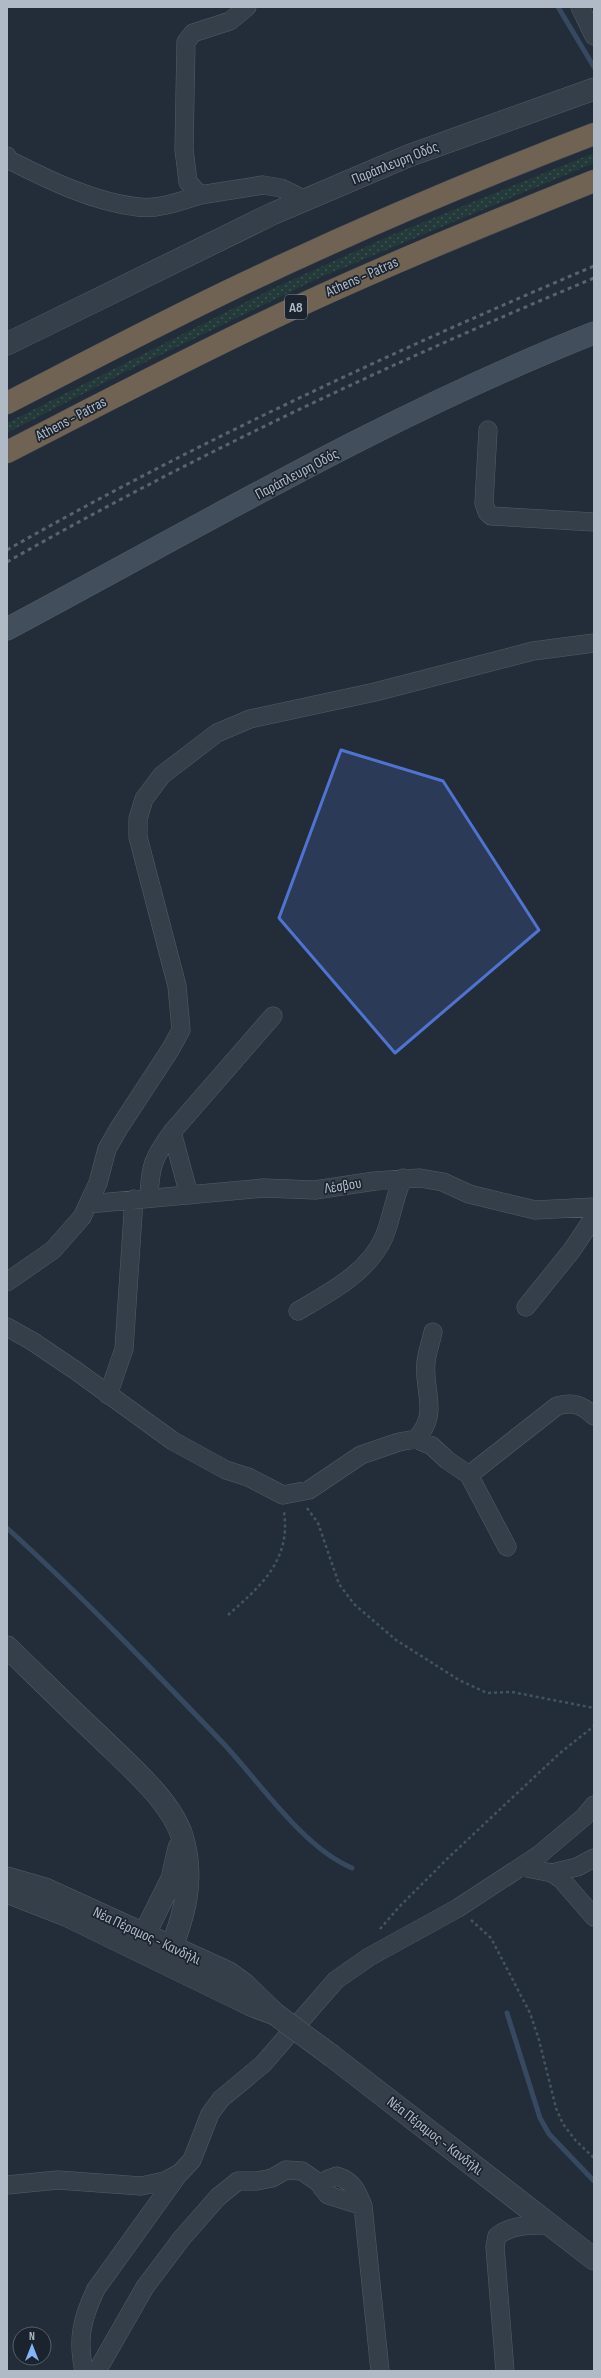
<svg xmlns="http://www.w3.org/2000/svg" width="601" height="2378" font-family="'Sofia Sans Condensed',sans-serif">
<defs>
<pattern id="grass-dots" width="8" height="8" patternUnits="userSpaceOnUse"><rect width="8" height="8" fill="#24393a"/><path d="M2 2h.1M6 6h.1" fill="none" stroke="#415455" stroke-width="1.8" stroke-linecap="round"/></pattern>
</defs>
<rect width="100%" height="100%" fill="#222d39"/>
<path fill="url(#grass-dots)" d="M594,153v10l-275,115 -196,95 -116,60v-10l269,-136 118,-53z"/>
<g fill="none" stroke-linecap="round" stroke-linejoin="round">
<path stroke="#364961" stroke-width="5" d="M558,7l36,60
M7,1528c75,68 145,141 215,214 37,39 80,105 130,126
M507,2013l33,105 9,16 45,47"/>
<defs>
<path id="minor" d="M247,7l-17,14 -37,12 -7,9 -2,107 4,33 12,13 63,-10 18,3 25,12
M580,7l14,29
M7,156l2,4c40,20 84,42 129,47 19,3 43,-6 62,-12
M488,430l-4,73 3,9 4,4 103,6
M172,1132l17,63
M149,1198c1,-32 4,-40 23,-66l101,-116
M88,1204l176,-16 51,2 60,-9 45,-3 23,4 26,12 66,16 59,-3
M7,1282l46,-32 29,-33 16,-34 9,-34 12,-21 51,-78 11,-20 -4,-44 -39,-149v-18l6,-20 18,-24 55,-42 33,-14 125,-27 158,-41 61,-8
M526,1307l46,-57 22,-33
M298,1311c32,-19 70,-38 86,-74 8,-19 10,-40 19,-59
M7,1327l25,14 43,29 98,71 53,29 22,7 35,18 26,-5 52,-35 38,-13 17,-3 16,7 15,14 22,15
M108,1395l16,-46 10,-150
M416,1439c24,-26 7,-46 10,-77 1,-10 5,-20 7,-30
M507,1547l-38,-72 88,-69c16,-5 25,-1 37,10
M522,1867l30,6 9,6 33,38
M552,1873l25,-6 17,-9
M7,2185l51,-5 83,6 24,-5 15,-8 12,-13 18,-46 11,-15 42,-35 73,-84 33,-23 89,-49 81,-53 45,-38 10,-12
M322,2188l6,-9 9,-3c16,5 20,15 26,30l17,165
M84,2371c-7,-32 -2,-53 12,-82l82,-114
M97,2371l48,-84 37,-49 36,-41 20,-16h19l15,-3 14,-8 16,1 17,12 9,12 35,11
M505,2371l-10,-124 2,-11c16,-12 34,-11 53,-11"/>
<path id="tertiary" d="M7,344l265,-130 136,-58 186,-67
M7,1647c31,30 61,60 92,89 27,27 71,63 83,100 14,45 1,83 -15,124
M7,1878l38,11 184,84 15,11 31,30 -24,-9 -185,-90 -59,-23
M138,1947l34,-68 7,-31
M332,2056l262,203"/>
<path id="secondary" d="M7,629c193,-103 384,-216 587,-296"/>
<path id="motorway" d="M7,403c74,-38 148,-77 223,-113 119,-57 241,-109 364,-156
M7,452c80,-41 160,-83 241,-122 113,-55 229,-102 346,-149"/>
</defs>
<use href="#minor" stroke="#535c68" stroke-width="19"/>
<use href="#tertiary" stroke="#535c68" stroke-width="23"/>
<use href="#secondary" stroke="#535c68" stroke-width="23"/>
<use href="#motorway" stroke="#404954" stroke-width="23"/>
<path stroke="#415658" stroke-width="2.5" stroke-dasharray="3 3" stroke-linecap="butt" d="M307,1508l11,15 21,61 15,20 42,36 63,40 28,13 25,-1 82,16
M228,1615c33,-29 63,-55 56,-103
M471,1920l20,18 39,75 9,27 17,68 7,16 13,17 18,17
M380,1929l19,-22 49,-49 112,-105 34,-27"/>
<use href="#minor" stroke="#353f4a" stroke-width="18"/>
<use href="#tertiary" stroke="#353f4a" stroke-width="22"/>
<use href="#secondary" stroke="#434e5d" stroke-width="22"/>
<use href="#motorway" stroke="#706353" stroke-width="22"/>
<path stroke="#576371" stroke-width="3" stroke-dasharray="4 4" stroke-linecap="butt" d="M7,550c189,-108 387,-199 587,-284
M7,562c189,-108 386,-200 587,-284"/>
<defs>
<path id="tertiary-bridge" d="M275,2014l57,42"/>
</defs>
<use href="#tertiary-bridge" stroke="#535c68" stroke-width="23" stroke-linecap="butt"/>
<use href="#tertiary-bridge" stroke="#353f4a" stroke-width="22"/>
</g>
<path fill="#5073d2" fill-opacity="0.2" stroke="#5073d2" stroke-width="3" stroke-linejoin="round" d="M341,750l102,31 96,149 -144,123 -116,-135z"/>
<g text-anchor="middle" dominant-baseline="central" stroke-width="3.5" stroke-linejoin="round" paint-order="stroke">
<rect fill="#1b242e" stroke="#838c98" stroke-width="1" x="285" y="295" width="22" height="24" rx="3"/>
<g font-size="14" font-weight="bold" fill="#b0b9c6">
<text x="296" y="307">Α8</text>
</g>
<g font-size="15" fill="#b0b9c6" stroke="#1b242e">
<text transform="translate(395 163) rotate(-22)">Παράπλευρη Οδός</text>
<text transform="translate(362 277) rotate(-24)">Athens - Patras</text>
<text transform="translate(71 419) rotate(-28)">Athens - Patras</text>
<text transform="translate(297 474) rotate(-28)">Παράπλευρη Οδός</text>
<text transform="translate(343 1186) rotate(-9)">Λέσβου</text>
<text transform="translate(147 1936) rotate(25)">Νέα Πέραμος - Κανδήλι</text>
<text transform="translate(435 2136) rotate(38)">Νέα Πέραμος - Κανδήλι</text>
</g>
</g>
<rect width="601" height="2378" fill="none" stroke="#b0b9c6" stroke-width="16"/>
<g transform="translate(32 2346)"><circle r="19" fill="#1b242e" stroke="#57606b"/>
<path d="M0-3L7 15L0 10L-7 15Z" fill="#85b5f6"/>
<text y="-6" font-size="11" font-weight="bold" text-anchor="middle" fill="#b0b9c6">N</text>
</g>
</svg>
